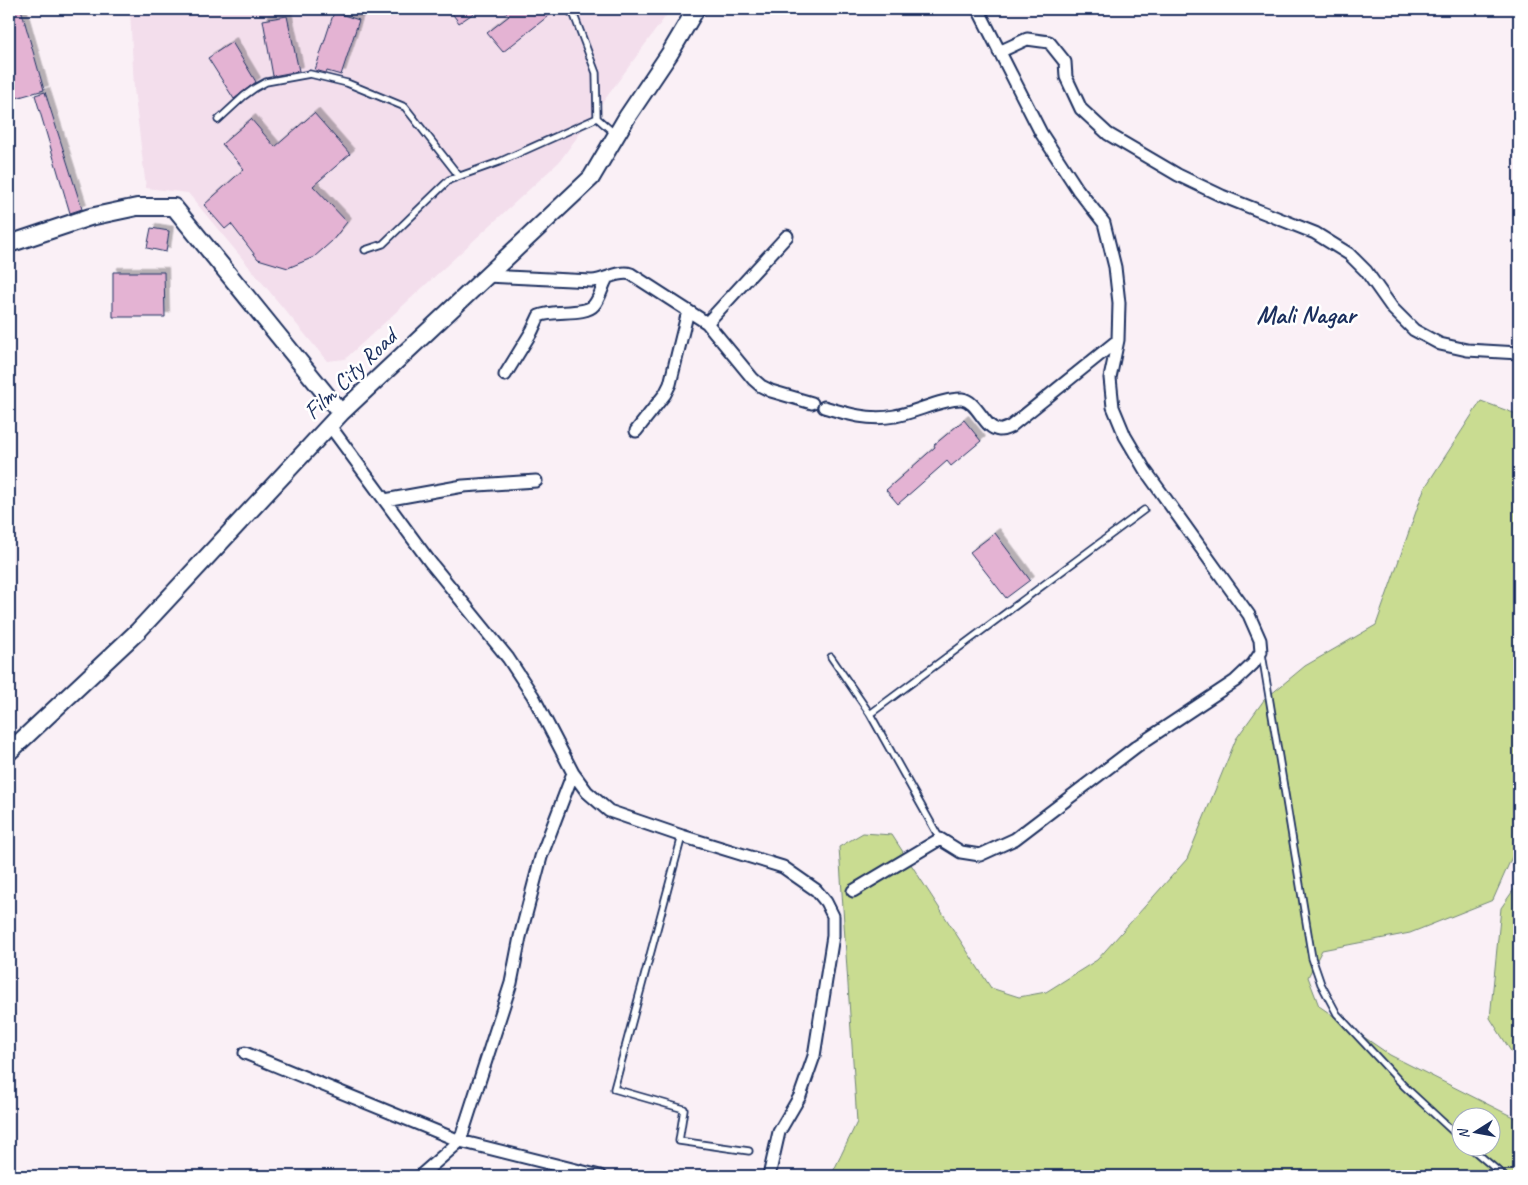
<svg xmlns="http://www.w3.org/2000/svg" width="1528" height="1185" font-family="Caveat,sans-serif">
<defs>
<filter id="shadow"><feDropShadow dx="4.5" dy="-4.5" stdDeviation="0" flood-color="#0004"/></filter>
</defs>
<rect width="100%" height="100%" fill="#faf0f6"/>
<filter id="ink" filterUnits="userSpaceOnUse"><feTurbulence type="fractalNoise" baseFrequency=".02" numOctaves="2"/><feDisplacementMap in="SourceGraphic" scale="10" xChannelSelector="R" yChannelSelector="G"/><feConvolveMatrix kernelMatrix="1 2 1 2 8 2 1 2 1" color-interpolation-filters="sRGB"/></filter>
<g filter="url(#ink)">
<path fill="#f3deec" d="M130,9h541l-112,153 -214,197 -18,2 -139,-168 -42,-5 -12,-99z"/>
<path fill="#c9dc91" stroke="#728678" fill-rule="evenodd" d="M1481,401l38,14v432l-4,3 -22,50 -83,33 -88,17 -14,27 11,29 71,49 129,65v56h-688l26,-54 -18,-275 24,-14 29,2 99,153 28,9 27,-5 51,-32 90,-101 49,-120 28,-39 41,-34 71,-41 48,-136zM1460,1118h30v30h-30z
M1519,882v182l-29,-46 11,-110z"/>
<path fill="#e4b3d3" stroke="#1b2f5e" filter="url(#shadow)" d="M9,9h12l23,81 -35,10z
M449,9h31l-21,14z
M503,9h54l-54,43 -16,-19 22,-17z
M334,12l25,8 -18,55 -14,-4 -1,2 -11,-3z
M287,16l12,55 -26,5 -10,-56z
M232,42l24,40 -22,17 -26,-41z
M45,92l37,117 -12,4 -35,-118z
M314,113l36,41 -37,32 34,36 -15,19 -18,16 -26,11 -30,-9 -27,-35 -6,5 -21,-24 40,-36 -22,-25 29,-25 24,28z
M151,228l18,3 -3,21 -19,-4z
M113,272h51l1,45h-52z
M964,420l17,21 -30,25 -4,-5 -49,43 -12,-14 49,-43 -1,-2z
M995,533l35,47 -24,18 -36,-46z"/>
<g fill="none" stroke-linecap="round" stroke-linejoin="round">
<defs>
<path id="lane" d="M566,9l8,6 22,58 1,45 17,15
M218,120l26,-24 11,-8 11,-6 44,-8 37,9 58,24 54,69
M365,250l18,-6 66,-64 50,-18 98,-44
M1262,654l50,304 9,26 16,30 67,72 56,52
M831,657l39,57 70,125
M870,714l274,-204
M682,836l-68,253 70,20 -5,32 70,10
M1471,1148l33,28"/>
<path id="street" d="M999,52l28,-13 22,3 16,20 1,15 15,32 27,25 70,41 44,21 93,37 34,21 17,17 27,38 21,21 26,14 27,6 52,3
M487,276l105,5c14,-1 27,-11 39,-7l76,49 46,56 8,7 10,5 41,12
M707,323l80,-87
M505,375l27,-44 7,-15c14,-7 46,0 55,-11 6,-7 8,-18 12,-25
M824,407c23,7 46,14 71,9 19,-3 49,-18 67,-17 16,2 22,30 37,31 3,1 8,-2 11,-3l108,-87
M330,426l100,136 78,96 25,38 40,77 14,19 22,19 73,25 101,31 33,23 10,12 7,14v20l-19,120 -14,40 -21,36 -10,44
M636,431l29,-37 5,-10 18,-73
M385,500l78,-14 73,-5
M853,891l87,-52 21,13 19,3 35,-16 122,-93 98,-65 18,-17 8,-12 -1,-12 -11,-25 -104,-145 -20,-34 -12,-29 -3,-29 8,-38 1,-37 -4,-36 -11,-44 -26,-33 -37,-57 -63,-124
M245,1053l215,88 140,35
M420,1176l40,-35 51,-158 9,-46 21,-80 32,-84"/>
<path id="secondary" d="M9,244l81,-27 47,-10h37l167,206
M9,752l129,-121 203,-218 250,-235 36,-61 43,-64 26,-44"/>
</defs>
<use href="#lane" stroke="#1b2f5e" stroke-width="9"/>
<use href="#street" stroke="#1b2f5e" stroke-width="15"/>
<use href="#secondary" stroke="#1b2f5e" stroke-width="20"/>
<use href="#lane" stroke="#fff" stroke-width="5.5"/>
<use href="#street" stroke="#fff" stroke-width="11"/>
<use href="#secondary" stroke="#fff" stroke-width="16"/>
</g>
</g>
<g text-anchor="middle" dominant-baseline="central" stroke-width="5" stroke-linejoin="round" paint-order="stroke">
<g font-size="24" fill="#1b2f5e" stroke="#fff">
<text transform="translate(350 374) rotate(-44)">Film City Road</text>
</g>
<g font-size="25" font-weight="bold" fill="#1b2f5e" stroke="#fff">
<text x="1306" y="315">Mali Nagar</text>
</g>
</g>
<rect width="1528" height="1185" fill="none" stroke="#fff" stroke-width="30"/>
<rect x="15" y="15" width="1498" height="1155" fill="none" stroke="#1b2f5e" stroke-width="2" filter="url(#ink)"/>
<g transform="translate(1476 1132) rotate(259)"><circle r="24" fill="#ffffff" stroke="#a4acbf"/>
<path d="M0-4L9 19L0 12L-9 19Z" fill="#1b2f5e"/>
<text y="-8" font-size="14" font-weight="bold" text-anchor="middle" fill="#1b2f5e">N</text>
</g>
</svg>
